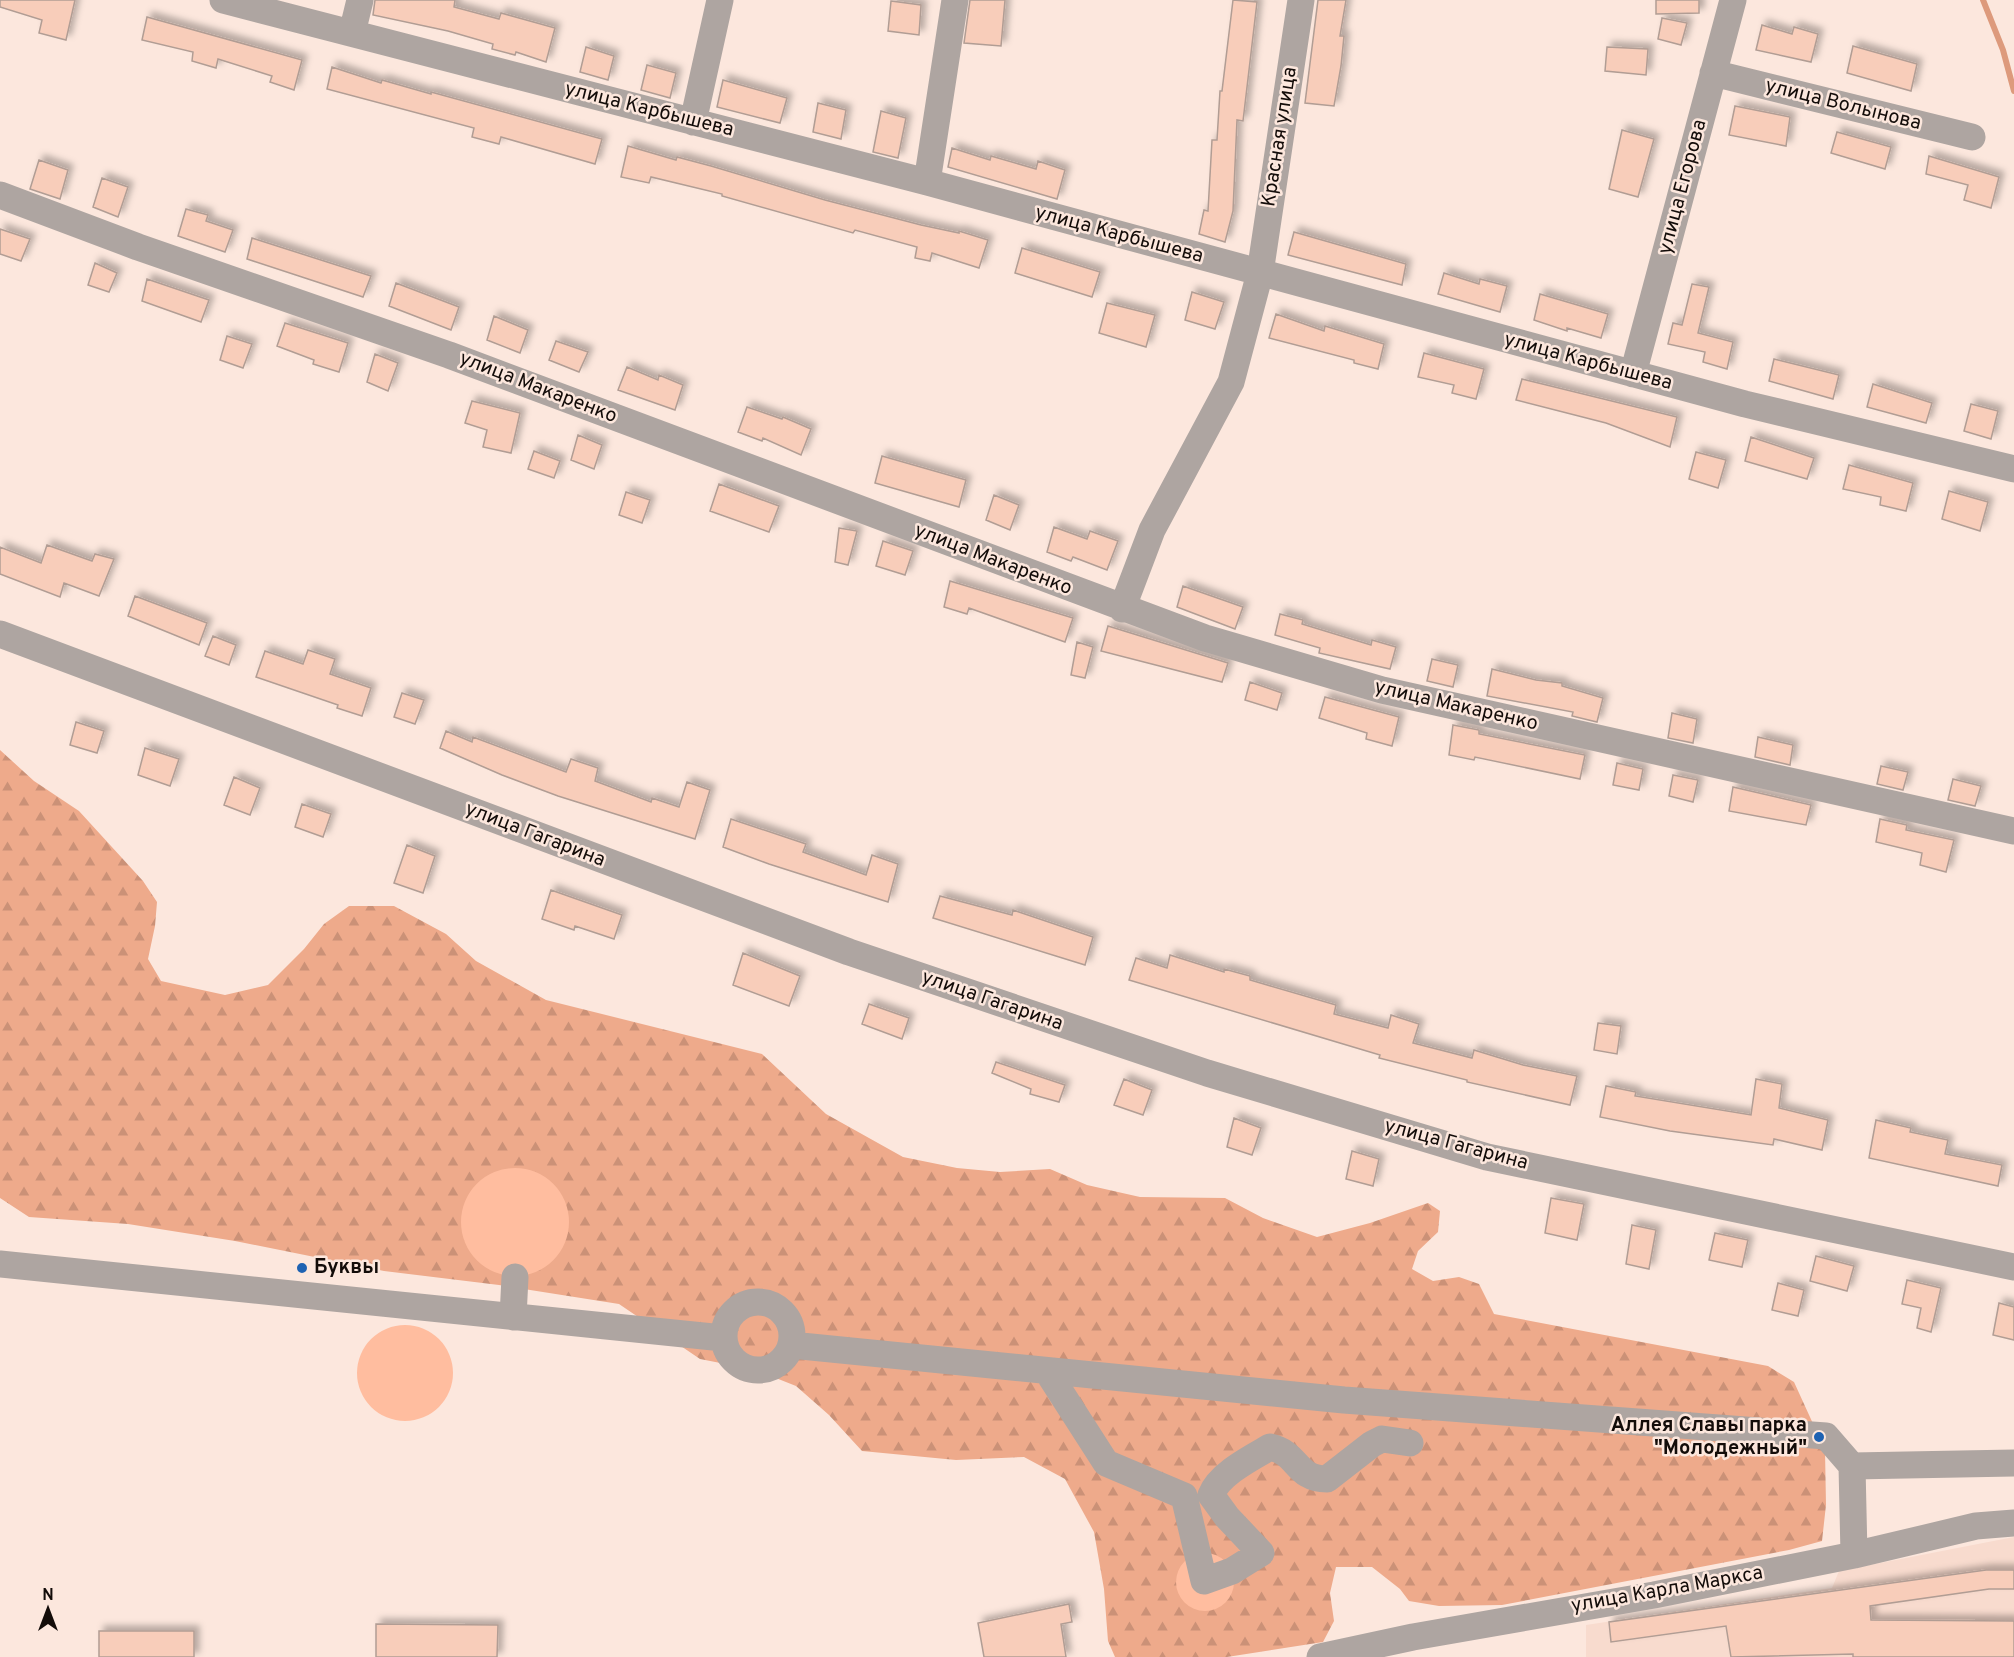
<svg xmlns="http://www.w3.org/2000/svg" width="2014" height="1657" font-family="Overpass,sans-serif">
<defs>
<pattern id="forest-firs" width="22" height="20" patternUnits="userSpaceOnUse" patternTransform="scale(1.5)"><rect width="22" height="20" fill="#eeaa8b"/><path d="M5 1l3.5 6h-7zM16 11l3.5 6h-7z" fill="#cb9177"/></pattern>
<filter id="shadow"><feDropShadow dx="5" dy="-5" stdDeviation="3" flood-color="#0004"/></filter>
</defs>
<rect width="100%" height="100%" fill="#fce7dd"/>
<path fill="#f8dbce" d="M2014,1537v120h-428v-32l246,-37 7,-17z"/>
<path fill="url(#forest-firs)" d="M0,750l34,31 45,30 64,70 14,21 -2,24 -7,33 13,22 64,14 43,-10 36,-36 20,-25 25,-18h45l52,28 30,27 70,39 216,54 64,60 77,43 54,11 43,4 50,-3 37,16 53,12 85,1 38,20 54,19 53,-14 58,-20 12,8 -2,21 -20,19 -6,18 21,12 26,-4 20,7 15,30 274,52 26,16 31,68 1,55 -4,36 -33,9 -287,55 -63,1 -30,-5 -9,-12 -28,-22h-36l-6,26 4,28 -11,21 -96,15h-112l-7,-16 -4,-52 -10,-57 -29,-53 -41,-22 -68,3 -94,-9 -33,-36 -33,-29 -40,-16 -56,-11 -81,-55 -120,-19 -115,-14 -149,-30 -107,-17 -99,-7 -29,-19z"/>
<path fill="#ffbd9f" d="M461 1222a54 54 0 1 1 108 0a54 54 0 1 1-108 0Z
M357 1373a48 48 0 1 1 96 0a48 48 0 1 1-96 0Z
M1176 1582a29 29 0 1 1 58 0a29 29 0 1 1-58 0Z"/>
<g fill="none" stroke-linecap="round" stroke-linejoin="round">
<path stroke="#dd9a7c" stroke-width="6" d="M1983,0l20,50 11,41"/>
</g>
<path fill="#f8cdba" stroke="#b19d94" stroke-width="1.5" filter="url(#shadow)" d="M0,0h75l-9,40 -27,-7 3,-13 -42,-13z
M375,0h80l-1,7 45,12 2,-6 54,15 -9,34 -30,-10 -1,3 -23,-6 1,-5 -45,-13 -75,-16z
M970,0h35l-4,46 -37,-3z
M1233,0l24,2 -14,119 -6,-1 -4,91 -8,31 -26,-8 5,-24 4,1 4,-71h5l3,-49h2z
M1318,0h28l-6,36h4l-3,30 -7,40 -29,-3z
M1656,0h43v13l-43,1z
M891,1l30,4 -2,30 -31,-4z
M147,17l155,43 -8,30 -24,-8 2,-6 -54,-17 -2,9 -24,-7 1,-9 -51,-12z
M1662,18l25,5 -6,22 -23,-6z
M1762,25l30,9 2,-7 24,7 -7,28 -55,-12z
M1853,46l64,18 -6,27 -64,-18z
M586,47l28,9 -6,24 -28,-8z
M1607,47l41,2 -2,26 -41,-4z
M647,65l29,8 -6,25 -29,-8z
M332,67l49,16 1,-3 49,14v-2l171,47 -7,25 -94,-27 -2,7 -27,-7 2,-9 -147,-39z
M723,80l64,18 -7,25 -63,-16z
M818,103l28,7 -5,29 -28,-7z
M1735,106l55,11 -4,29 -57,-11z
M881,111l25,7 -8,40 -25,-6z
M1622,130l32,9 -16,58 -29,-8z
M1837,132l54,15 -6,22 -54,-16z
M628,146l48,14 1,-3 34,9 114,34 96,25 38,8v-2l29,9 -9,28 -47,-15 -2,8 -15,-3 2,-11 -62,-17 -2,3 -131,-37v-2l-71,-17 -2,6 -28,-6z
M952,148l38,12 1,-4 45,13 2,-8 27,9 -8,29 -109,-32z
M1929,156l70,21 -8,31 -27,-8 4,-15 -42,-11z
M39,160l29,10 -8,29 -30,-10z
M102,178l26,9 -10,30 -25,-10z
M186,209l22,6 -2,6 27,9 -8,22 -47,-16z
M0,229l30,10 -9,22 -21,-7z
M1294,232l112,32 -4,21 -114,-30z
M252,238l119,38 -8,21 -116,-38z
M1022,248l78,24 -8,25 -77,-24z
M95,263l22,10 -8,19 -21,-7z
M1444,273l35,11 1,-5 27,7 -7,26 -62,-18z
M147,279l62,21 -8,22 -59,-21z
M396,283l63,24 -8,23 -62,-24z
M1692,284l17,3 -11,46 35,9 -6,27 -24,-7 2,-10 -37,-8 5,-21 9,2z
M1192,292l32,10 -9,27 -30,-9z
M1540,294l68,20 -7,24 -34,-10v3l-33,-11z
M1107,303l48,12 -9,32 -47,-14z
M1276,314l48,17 1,-5 59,18 -6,25 -24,-6v-3l-85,-22z
M494,316l34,14 -8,23 -33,-13z
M285,323l63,20 -9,29 -26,-8 1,-4 -37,-14z
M227,336l25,8 -9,24 -23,-8z
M556,341l32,11 -9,20 -30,-12z
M1424,353l60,16 -8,30 -24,-6 2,-8 -36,-8z
M375,354l23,9 -10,28 -21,-9z
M1774,359l65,16 -6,24 -64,-18z
M627,367l31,13 1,-5 24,10 -8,25 -57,-20z
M1522,379l155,38 -7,30 -64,-24 -90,-23z
M1873,384l59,19 -6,20 -59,-16z
M472,401l48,12 -9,40 -28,-6 4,-17 -22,-7z
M1971,404l27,7 -7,28 -27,-8z
M747,407l35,12 1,-2 28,12 -10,26 -38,-17 -1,3 -24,-9z
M578,435l24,10 -8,24 -23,-9z
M1751,437l63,21 -7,21 -62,-18z
M534,451l26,10 -6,17 -26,-9z
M1696,452l30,8 -8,28 -29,-9z
M882,456l84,24 -7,27 -84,-24z
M1849,465l64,18 -7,28 -26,-6 1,-8 -38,-8z
M719,484l60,22 -10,26 -59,-21z
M1949,491l39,11 -8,29 -38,-12z
M626,492l24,8 -8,23 -23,-8z
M994,495l25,10 -9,25 -24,-10z
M1054,527l33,12 3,-8 28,10 -11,29 -34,-13 -2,4 -24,-9z
M839,528l18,3 -9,34 -13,-3z
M883,541l30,10 -8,24 -29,-9z
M47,545l45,16 3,-7 19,5 -15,37 -35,-13 -4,14 -60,-23v-27l41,16z
M950,581l123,37 -8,24 -96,-34 -2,6 -23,-7z
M1183,586l60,21 -8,22 -58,-22z
M135,596l72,27 -8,22 -71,-29z
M1280,614l23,6 -1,4 69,21 1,-5 24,7 -6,22 -71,-16 1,-5 -45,-13z
M1108,626l120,37 -6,19 -121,-31z
M213,636l23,9 -7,20 -24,-9z
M1077,642l16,5 -8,31 -14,-3z
M308,650l27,9 -5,15 41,14 -9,28 -25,-8 1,-3 -82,-28 9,-26 38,13z
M1432,659l26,6 -5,22 -26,-6z
M1492,669l44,11 26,3v3l41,12 -6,24 -25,-6 1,-4 -86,-16z
M1250,682l32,11 -5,17 -32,-10z
M402,693l22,7 -9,24 -21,-7z
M1325,697l74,20 -7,29 -26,-7 1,-6 -48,-15z
M1672,713l25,6 -4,24 -25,-5z
M76,722l28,9 -7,22 -27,-8z
M1453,725l26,5v4l106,21 -5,24 -105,-22 -1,3 -25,-5z
M446,731l26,11 1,-5 93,35 5,-13 27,9 -3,13 56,21 1,-4 27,9 8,-25 23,8 -15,49 -137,-43 -56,-21 -62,-27z
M1758,737l35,8 -3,20 -35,-8z
M145,748l34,11 -9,27 -32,-11z
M1617,763l26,6 -4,21 -26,-5z
M1881,766l27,6 -5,18 -26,-6z
M1673,775l25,5 -5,22 -24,-6z
M234,777l26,11 -10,27 -26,-10z
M1953,779l28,7 -6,20 -27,-6z
M1733,787l78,18 -5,20 -77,-14z
M302,804l29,10 -8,23 -28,-10z
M731,819l75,25 -3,8 63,23 6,-20 26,9 -10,38 -119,-38 -46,-17z
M1880,819l27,6 -1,5 48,10 -8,32 -26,-7 2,-12 -46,-11z
M407,845l28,11 -12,37 -29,-10z
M551,890l71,25 -8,24 -39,-13 -1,4 -32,-11z
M940,896l72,19 1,-5 80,27 -8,28 -152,-47z
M743,953l57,23 -11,30 -56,-21z
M1170,955l54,17v-3l26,7v4l86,25 -2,9 54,14 3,-13 28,9 -6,19 59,15 2,-8 49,15 54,11 -7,29 -103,-23v-2l-88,-22 1,-3 -251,-75 7,-22 31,10z
M869,1004l40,14 -7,21 -40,-15z
M1598,1023l23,3 -4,28 -23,-4z
M996,1062l69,23 -6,17 -29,-8 1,-5 -39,-16z
M1124,1079l28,11 -9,25 -29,-10z
M1756,1079l26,5 -3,24 49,12 -6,30 -48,-11 -1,6 -103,-14 -70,-14 6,-31 30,6 -1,4 116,19z
M1234,1118l27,10 -9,27 -25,-8z
M1876,1120l35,8 -1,4 38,8 -3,14 57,11 -4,21 -129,-28z
M1352,1151l27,8 -6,27 -27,-7z
M1551,1198l33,6 -7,36 -32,-7z
M1632,1225l24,5 -7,39 -23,-5z
M1715,1233l33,7 -6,27 -33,-7z
M1816,1256l38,10 -7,25 -37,-10z
M1907,1280l34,8 -10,44 -14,-4 4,-20 -19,-4z
M1778,1283l26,7 -6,26 -26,-6z
M1999,1303l15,4v33l-21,-5z
M1986,1570h28v19h-25l-119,17 1,14 143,1v36h-161v-3l-122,3 -5,-31 -115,16 -2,-20z
M1069,1604l3,18 -11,2 5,33h-82l-6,-34z
M376,1624l122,1 -1,32h-121z
M99,1631h95v26h-95z"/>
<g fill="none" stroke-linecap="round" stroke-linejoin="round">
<path stroke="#aea5a1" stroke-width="27" d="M223,0l704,182 818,222 269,65
M352,33l8,-33
M1713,73l259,64
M693,122l27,-122
M927,182l28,-182
M0,195l138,52 311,108 756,283 177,52 632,141
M1633,374l100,-374
M1122,609l30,-79 79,-148 29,-109 41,-273
M0,634l849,318 358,121 280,84 527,110
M0,1264l723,74
M724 1336a34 34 0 1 1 68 0a34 34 0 1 1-68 0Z
M513,1317l2,-40
M791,1345l553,55 482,36 26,30 162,-3
M1047,1371l59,92 78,33 20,85 28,-10 29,-18 -34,-36 -16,-22c8,-21 40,-37 59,-48 29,6 25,32 57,32l45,-35 10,-5 28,4
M1852,1466l2,89
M1320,1657l93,-20 241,-42 200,-40 122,-29 38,-3"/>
</g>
<g fill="#1e62b2" stroke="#fce7dd" stroke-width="2">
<circle cx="302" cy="1268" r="6"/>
<circle cx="1819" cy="1437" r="6"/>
</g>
<g text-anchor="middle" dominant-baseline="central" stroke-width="5" stroke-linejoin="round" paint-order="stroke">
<g font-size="20" fill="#130c09" stroke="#fce7dd">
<text transform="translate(1843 105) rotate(14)">улица Волынова</text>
<text transform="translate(649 110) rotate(14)">улица Карбышева</text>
<text transform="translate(1280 137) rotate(-81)">Красная улица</text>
<text transform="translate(1683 187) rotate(-75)">улица Егорова</text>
<text transform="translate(1119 235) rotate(15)">улица Карбышева</text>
<text transform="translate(1588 362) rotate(15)">улица Карбышева</text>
<text transform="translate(538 388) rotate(21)">улица Макаренко</text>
<text transform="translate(993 560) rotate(21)">улица Макаренко</text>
<text transform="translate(1456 706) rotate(13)">улица Макаренко</text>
<text transform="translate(535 835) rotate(21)">улица Гагарина</text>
<text transform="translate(992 1001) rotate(19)">улица Гагарина</text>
<text transform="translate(1456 1145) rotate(15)">улица Гагарина</text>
<text transform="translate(1667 1590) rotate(-10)">улица Карла Маркса</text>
</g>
<g font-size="20" font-weight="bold" fill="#130c09" stroke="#fce7dd" text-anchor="start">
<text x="314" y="1268">Буквы</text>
<text x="1807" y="1426" text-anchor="end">Аллея Славы парка<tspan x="1807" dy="23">"Молодежный"</tspan></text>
</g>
</g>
<g transform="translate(48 1609)" stroke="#fce7dd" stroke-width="4.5" paint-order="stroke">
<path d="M0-4.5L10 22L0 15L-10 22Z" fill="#130c09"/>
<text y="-9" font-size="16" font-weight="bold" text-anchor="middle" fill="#130c09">N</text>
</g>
</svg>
